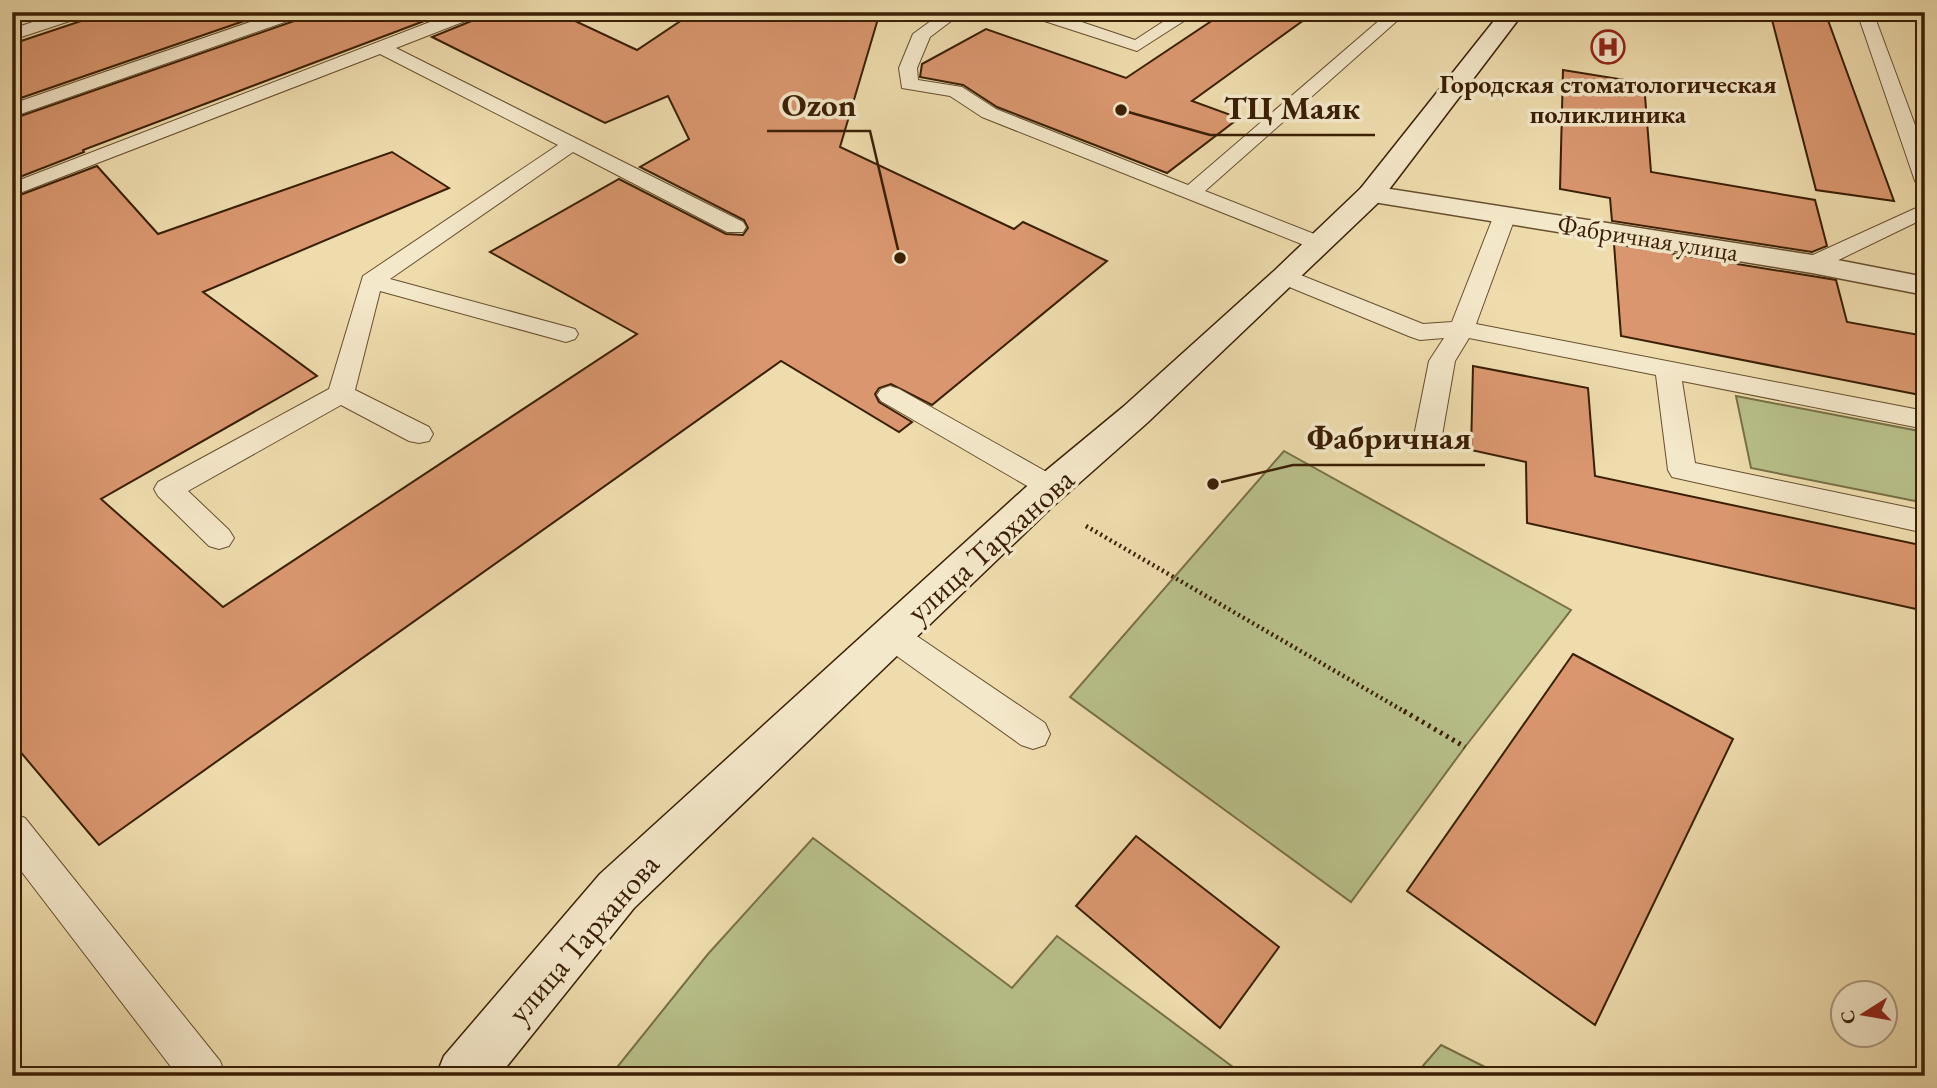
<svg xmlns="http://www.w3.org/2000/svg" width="1937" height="1088" font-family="'EB Garamond',serif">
<rect width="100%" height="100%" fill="#eedcad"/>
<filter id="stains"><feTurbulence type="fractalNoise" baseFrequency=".00286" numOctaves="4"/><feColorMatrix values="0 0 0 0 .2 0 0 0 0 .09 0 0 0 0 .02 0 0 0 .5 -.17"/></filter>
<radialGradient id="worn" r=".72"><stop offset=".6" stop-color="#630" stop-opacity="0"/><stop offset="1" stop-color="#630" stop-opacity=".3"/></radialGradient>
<path fill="#b8c08a" stroke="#797047" stroke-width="2" d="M1736,396l183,35 6,15v57l-174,-35z
M1284,451l287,159 -106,137 -114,155 -281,-205z
M813,838l199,150 45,-52 188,140h-635l98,-122z
M1441,1045l62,31h-89z"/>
<path fill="#da976f" stroke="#3a1f04" stroke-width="2" d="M108,12h162l-258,89v-57z
M306,12h142l-365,138 1,2 -72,28v-61l291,-101z
M482,12h74l81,38 57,-38h186l-40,135 174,82 9,-7 84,39 -175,144 -41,-21 -12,4 -4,6 4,8 33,20 -13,10 -118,-71 -682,484 -87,-103v-544l85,-32 61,68 234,-82 57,36 -246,104 114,84 -216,123 122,108 414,-273 -147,-82 129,-73 107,55 17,1 5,-7 -4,-8 -104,-53 49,-28 -21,-43 -63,27 -173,-86 47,-19z
M1225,12h90l-123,89 47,17 -72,55 -170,-66 -34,-22 -43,-8 2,-13 64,-35 140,49z
M1770,12h55l69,189 -78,-11z
M1563,70l81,13 7,89 164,28 12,46 -15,6 -200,-31 -2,-23 -50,-9z
M1614,244l222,36 11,42 78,14v60l-304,-60z
M1473,366l115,22 7,88 330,70v65l-398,-88 -1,-61 -55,-12z
M1573,654l160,85 -138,286 -188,-134z
M1136,836l143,111 -59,81 -144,-122z"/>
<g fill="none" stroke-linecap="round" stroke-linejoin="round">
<defs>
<path id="service" d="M62,12h25l-2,4 -73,24v-11z
M279,12h25l-2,4 -290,101v-13z
M456,12h24l-2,4 -82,32 347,174 3,5 -3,5h-16l-154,-80 -183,127 185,50 3,5 -3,5 -9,3 -186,-51 -25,99 74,37 4,7 -4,7 -10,2 -10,-2 -68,-36 -153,86 41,39 5,8 -5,8 -10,3 -10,-3 -51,-50 -4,-7 4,-7 171,-93 34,-113 195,-131 -178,-91 -368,142v-13z
M943,12h20l-33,25 -13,31 1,12 44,7 34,22 192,76 201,-173h18l-202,179 122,48 3,5 -3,5 -8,2 -337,-134 -32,-21 -48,-8 -3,-20 14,-34z
M1027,12h25l83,28 43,-28h20l-61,39 -108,-35z
M1857,12h16l52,140v35l-7,-2 -3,-4z
M1925,204v14l-105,51h-16l-3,-5 3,-5z
M1505,208l8,2 3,5 -40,109 449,87v18l-243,-48 13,82 230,48v22l-253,-56 -4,-7 -12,-95 -187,-37 -14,23 -14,80 -4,7 -10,2 -10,-2 -4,-7 16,-80 15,-23 -24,2 -9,-3 -134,-55 -4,-5 4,-5h16l130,52 29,-2 42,-107 3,-5z
M890,386l9,3 162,91 4,7 -4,7 -10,3 -10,-3 -160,-93 -4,-6 4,-6z
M891,622l11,4 143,97 5,11 -5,11 -12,4 -12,-4 -141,-101 -5,-9 5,-9z
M12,813l13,5 195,243 6,15h-48l-166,-217z"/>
<path id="minor" d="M1371,186l441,69 113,22v18l-113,-22 -451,-73 -4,-6 4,-6z"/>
<path id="secondary" d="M1501,12h23l-143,188 -234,223 -96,85 -417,400 -135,168h-63l8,-20 156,-182 425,-386 98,-81 151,-136 87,-83z"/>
</defs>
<use href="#service" stroke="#674e2e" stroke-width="2"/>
<use href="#minor" stroke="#674e2e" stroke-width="3"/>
<use href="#secondary" stroke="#3a1f04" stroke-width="3"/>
<path stroke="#3a1f04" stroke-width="4.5" stroke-dasharray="2 3.5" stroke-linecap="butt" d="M1086,526l321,187"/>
<path stroke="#3a1f04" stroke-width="5" stroke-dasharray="2.5 4.5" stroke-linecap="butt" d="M1404,711l61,36"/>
<use href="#service" fill="#f4e8ca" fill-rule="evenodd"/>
<use href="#minor" fill="#f4e8ca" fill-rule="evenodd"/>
<use href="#secondary" fill="#f4e8ca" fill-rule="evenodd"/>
</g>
<defs>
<symbol id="hospital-ring" viewBox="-11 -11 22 22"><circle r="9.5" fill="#f4e8ca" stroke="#8f2418" stroke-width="1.5"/><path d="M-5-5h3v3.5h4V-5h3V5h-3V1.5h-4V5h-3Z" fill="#8f2418"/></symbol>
</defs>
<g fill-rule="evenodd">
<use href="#hospital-ring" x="1589" y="28" width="38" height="38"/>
</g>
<g text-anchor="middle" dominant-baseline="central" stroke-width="7" stroke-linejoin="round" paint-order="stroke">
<g font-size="26" font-weight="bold" fill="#3a1f04" stroke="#f4e8ca">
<text x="1608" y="84">Городская стоматологическая<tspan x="1608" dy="30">поликлиника</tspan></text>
</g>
<g font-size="26" fill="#3a1f04" stroke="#f4e8ca">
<text transform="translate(1648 238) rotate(9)">Фабричная улица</text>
</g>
<g font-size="32" fill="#3a1f04" stroke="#f4e8ca">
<text transform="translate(990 545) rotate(-42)">улица Тарханова</text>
<text transform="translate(583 938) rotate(-49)">улица Тарханова</text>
</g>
</g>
<path fill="none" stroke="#3a1f04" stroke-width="2.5" d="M900 258L870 131H767M1121 110L1210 135H1375M1213 484L1293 465H1485"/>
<g fill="#3a1f04" stroke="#f4e8ca" stroke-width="2.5">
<circle cx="900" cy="258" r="7"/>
<circle cx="1121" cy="110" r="7"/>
<circle cx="1213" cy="484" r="7"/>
</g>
<g font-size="33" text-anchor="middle" font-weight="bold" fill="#3a1f04" stroke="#f4e8ca" stroke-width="7" stroke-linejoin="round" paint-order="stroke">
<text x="819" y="116">Ozon</text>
<text x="1292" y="119">ТЦ Маяк</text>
<text x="1389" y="449">Фабричная</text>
</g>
<rect width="1937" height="1088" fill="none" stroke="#eedcad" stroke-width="42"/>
<rect x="14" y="14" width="1909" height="1060" fill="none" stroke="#3a1f04" stroke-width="3.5"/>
<rect x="21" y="21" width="1895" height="1046" fill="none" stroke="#3a1f04" stroke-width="2"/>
<g transform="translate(1864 1014) rotate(259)"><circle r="33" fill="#f4e8ca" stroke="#aa987b" stroke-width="2"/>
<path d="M0-5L12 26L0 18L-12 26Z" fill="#8f2418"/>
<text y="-10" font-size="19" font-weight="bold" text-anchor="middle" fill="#3a1f04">С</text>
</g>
<rect width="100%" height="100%" filter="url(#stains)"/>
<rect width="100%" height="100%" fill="url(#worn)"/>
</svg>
